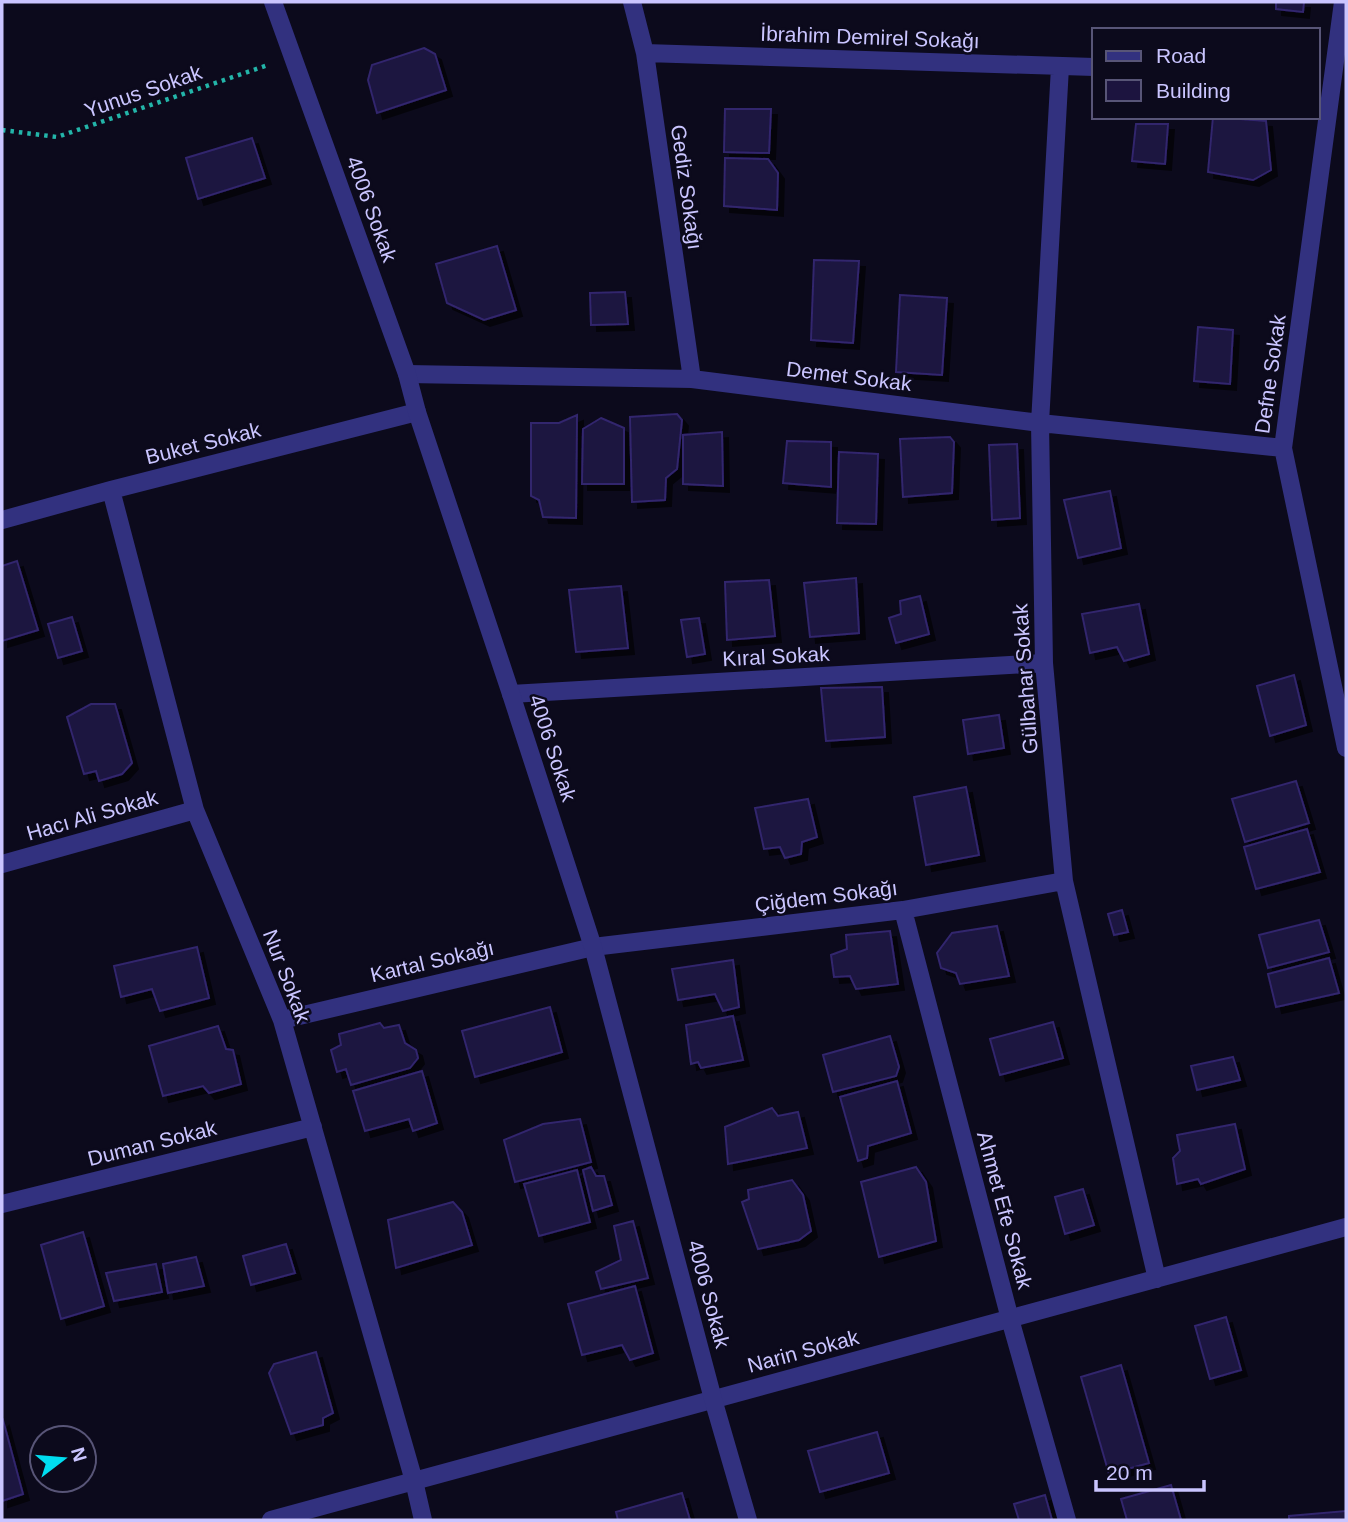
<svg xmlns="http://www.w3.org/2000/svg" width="1348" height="1522" font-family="Arial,sans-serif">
<defs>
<filter id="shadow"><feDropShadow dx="6" dy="6" stdDeviation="0" flood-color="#0009"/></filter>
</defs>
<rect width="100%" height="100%" fill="#0c0a1c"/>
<path fill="#1c143f" stroke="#31256d" stroke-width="2" filter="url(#shadow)" d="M1276,2h28l-1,10 -27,-3z
M424,48l11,6 11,36 -69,23 -9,-33 4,-15z
M725,109h46l-2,44 -45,-1z
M1213,117l53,4 5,49 -18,10 -45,-8z
M1136,124h32l-3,40 -33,-3z
M252,138l13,40 -67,21 -12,-41z
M725,158l43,1 10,14 -1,37 -53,-4z
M497,246l19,64 -32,10 -37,-17 -11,-39z
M814,260l45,1 -6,82 -42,-3z
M625,292l3,32 -37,1 -1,-32z
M900,295l47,3 -5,77 -46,-3z
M1198,327l35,3 -3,54 -36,-3z
M677,414l5,6 -5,49 -11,9 -1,22 -33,2 -2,-85z
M577,415l-1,103 -33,-1 -4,-17 -8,-4v-73h28z
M601,418l23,10v56h-42l1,-55z
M722,432l1,54 -40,-2v-49z
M950,437l4,5 -2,51 -49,4 -3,-58z
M787,441l44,1v45l-48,-4z
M1017,444l3,74 -28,2 -3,-75z
M839,452l39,2 -2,70 -39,-1z
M1110,491l11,57 -43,10 -14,-58z
M17,561l21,69 -36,11v-75z
M856,578l3,55 -49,4 -6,-54z
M769,580l6,56 -48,4 -2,-58z
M621,586l7,62 -52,4 -7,-62z
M920,596l9,38 -33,9 -7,-25 12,-4 -1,-13z
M1139,604l10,50 -25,7 -7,-14 -27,6 -8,-39z
M72,617l10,34 -24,7 -10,-34z
M699,618l6,36 -18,3 -6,-37z
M1294,675l12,50 -36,11 -13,-50z
M882,687l3,50 -59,4 -5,-53z
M91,704h24l17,59 -10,11 -23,7 -3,-10 -12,3 -17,-57z
M999,715l5,33 -36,6 -5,-34z
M1296,781l13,42 -64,19 -13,-43z
M966,787l13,68 -53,10 -12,-68z
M808,799l9,38 -15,5 -1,12 -16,4 -5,-11 -16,2 -9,-41z
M1307,829l13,43 -64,17 -12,-42z
M1122,910l6,22 -14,3 -6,-21z
M1319,920l10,32 -61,16 -9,-33z
M997,926l12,50 -49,8 -4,-11 -15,-5 -4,-15 15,-20z
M890,931l8,53 -42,5 -6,-13 -16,1 -3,-22 16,-6 -1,-14z
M197,947l12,51 -49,13 -8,-22 -31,8 -7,-31z
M1329,958l10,35 -63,14 -8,-33z
M733,960l6,47 -16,4 -8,-17 -37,6 -6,-31z
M550,1007l12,45 -87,25 -13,-46z
M733,1016l10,44 -42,8 -3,-6 -7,2 -5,-39z
M1053,1022l10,36 -63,17 -10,-36z
M380,1023l4,5 15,-3 6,18 11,7 2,8 -8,10 -59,17 -5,-16 -9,3 -6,-22 10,-5 -2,-11z
M218,1026l8,23 7,1 8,34 -32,9 -6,-7 -40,10 -14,-50z
M890,1036l9,31 -3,9 -63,16 -10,-37z
M1233,1057l7,23 -43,10 -6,-24z
M422,1071l15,52 -24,8 -4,-12 -44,12 -12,-40z
M897,1081l14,52 -43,13 -1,12 -9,3 -18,-64z
M772,1108l6,8 20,-4 9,36 -79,16 -3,-37z
M580,1119l11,43 -76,20 -11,-42 39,-16z
M1235,1124l10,45 -44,15 -3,-5 -21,5 -4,-26 7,-7 -3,-16z
M591,1167l5,9h8l8,29 -19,6 -10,-41z
M916,1167l10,15 10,59 -57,16 -18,-75z
M577,1170l13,52 -51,14 -15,-52z
M792,1180l11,15 8,36 -12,9 -41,9 -16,-47 7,-3 -1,-9z
M1083,1189l11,36 -29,9 -10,-37z
M453,1202l9,10 10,33 -76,23 -8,-48z
M633,1221l15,57 -47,11 -5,-17 25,-12 -7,-34z
M83,1232l21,74 -43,13 -20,-74z
M286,1244l9,29 -44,12 -8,-29z
M196,1257l8,29 -36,7 -5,-29z
M156,1264l6,28 -48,9 -8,-28z
M635,1286l18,67 -23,7 -8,-15 -40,10 -14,-51z
M1226,1317l15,53 -31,9 -15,-53z
M316,1352l17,61 -10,5v7l-32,9 -22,-61 5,-9z
M1121,1365l28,98 -40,11 -28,-97z
M3,1420l20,74 -21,7v-80z
M877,1432l12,41 -69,19 -12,-41z
M1171,1485l10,35h-54l-6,-21z
M682,1493l8,27h-72l-2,-8z
M1045,1495l7,25h-33l-5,-16z
M1346,1511v9h-57v-4z"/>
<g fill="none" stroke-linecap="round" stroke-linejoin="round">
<path stroke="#23b5a9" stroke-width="4.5" stroke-dasharray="3.5 5" stroke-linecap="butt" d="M2,130l55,7 211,-72"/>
<path stroke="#32317f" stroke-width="18" d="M632,2l13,51 47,326
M1343,2l-60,446 63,300
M645,53l449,14
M1060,67l-20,356 4,240 20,218 93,398
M407,374l285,5 348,44 243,25
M111,490l84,320 87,210 132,461 9,39
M2,520l109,-30 306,-78
M511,694l533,-31
M2,864l193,-54
M903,910l107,409 57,201
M282,1020l311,-73 310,-37 161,-29
M2,1204l311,-77
M271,1520l1075,-293"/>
<path stroke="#32317f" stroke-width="18" d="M273,2l134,372 10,38 94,282 82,253 120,452 35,121"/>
</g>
<g text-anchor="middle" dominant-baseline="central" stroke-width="5" stroke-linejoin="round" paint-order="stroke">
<g font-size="21" fill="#cac5ff" stroke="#0c0a1c">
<text transform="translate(870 37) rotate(2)">İbrahim Demirel Sokağı</text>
<text transform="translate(143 91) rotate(-19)">Yunus Sokak</text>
<text transform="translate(687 187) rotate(82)">Gediz Sokağı</text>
<text transform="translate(372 209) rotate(70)">4006 Sokak</text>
<text transform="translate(1270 374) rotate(-82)">Defne Sokak</text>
<text transform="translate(849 376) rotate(7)">Demet Sokak</text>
<text transform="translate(203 443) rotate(-14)">Buket Sokak</text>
<text transform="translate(776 656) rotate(-3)">Kıral Sokak</text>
<text transform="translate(1025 679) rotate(-94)">Gülbahar Sokak</text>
<text transform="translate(553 748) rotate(72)">4006 Sokak</text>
<text transform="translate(92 815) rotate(-16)">Hacı Ali Sokak</text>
<text transform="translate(826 896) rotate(-7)">Çiğdem Sokağı</text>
<text transform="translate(432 961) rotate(-13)">Kartal Sokağı</text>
<text transform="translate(287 976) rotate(69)">Nur Sokak</text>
<text transform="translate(152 1143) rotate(-14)">Duman Sokak</text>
<text transform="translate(1005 1210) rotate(75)">Ahmet Efe Sokak</text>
<text transform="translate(709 1294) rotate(75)">4006 Sokak</text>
<text transform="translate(803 1351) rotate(-15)">Narin Sokak</text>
</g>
</g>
<rect width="1348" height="1522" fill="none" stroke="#cac5ff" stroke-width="7"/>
<rect x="1092" y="28" width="228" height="91" fill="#0c0a1c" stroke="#585577" stroke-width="2"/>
<rect x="1106" y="51" width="35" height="10" fill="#32317f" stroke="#585577" stroke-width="2"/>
<text x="1156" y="63" font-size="21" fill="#cac5ff">Road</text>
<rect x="1106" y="80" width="35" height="21" fill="#1c143f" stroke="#585577" stroke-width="2"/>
<text x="1156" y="98" font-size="21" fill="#cac5ff">Building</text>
<g transform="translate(63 1459) rotate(74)"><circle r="33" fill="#0c0a1c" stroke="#585577" stroke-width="2"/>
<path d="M0-5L12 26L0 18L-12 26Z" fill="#00ddf0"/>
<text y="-10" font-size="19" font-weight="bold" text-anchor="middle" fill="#cac5ff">N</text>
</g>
<path d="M1096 1480v10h108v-10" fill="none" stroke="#cac5ff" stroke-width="3.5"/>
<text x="1106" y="1480" font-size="21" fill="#cac5ff" stroke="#0c0a1c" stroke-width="5" paint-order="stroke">20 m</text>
</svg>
